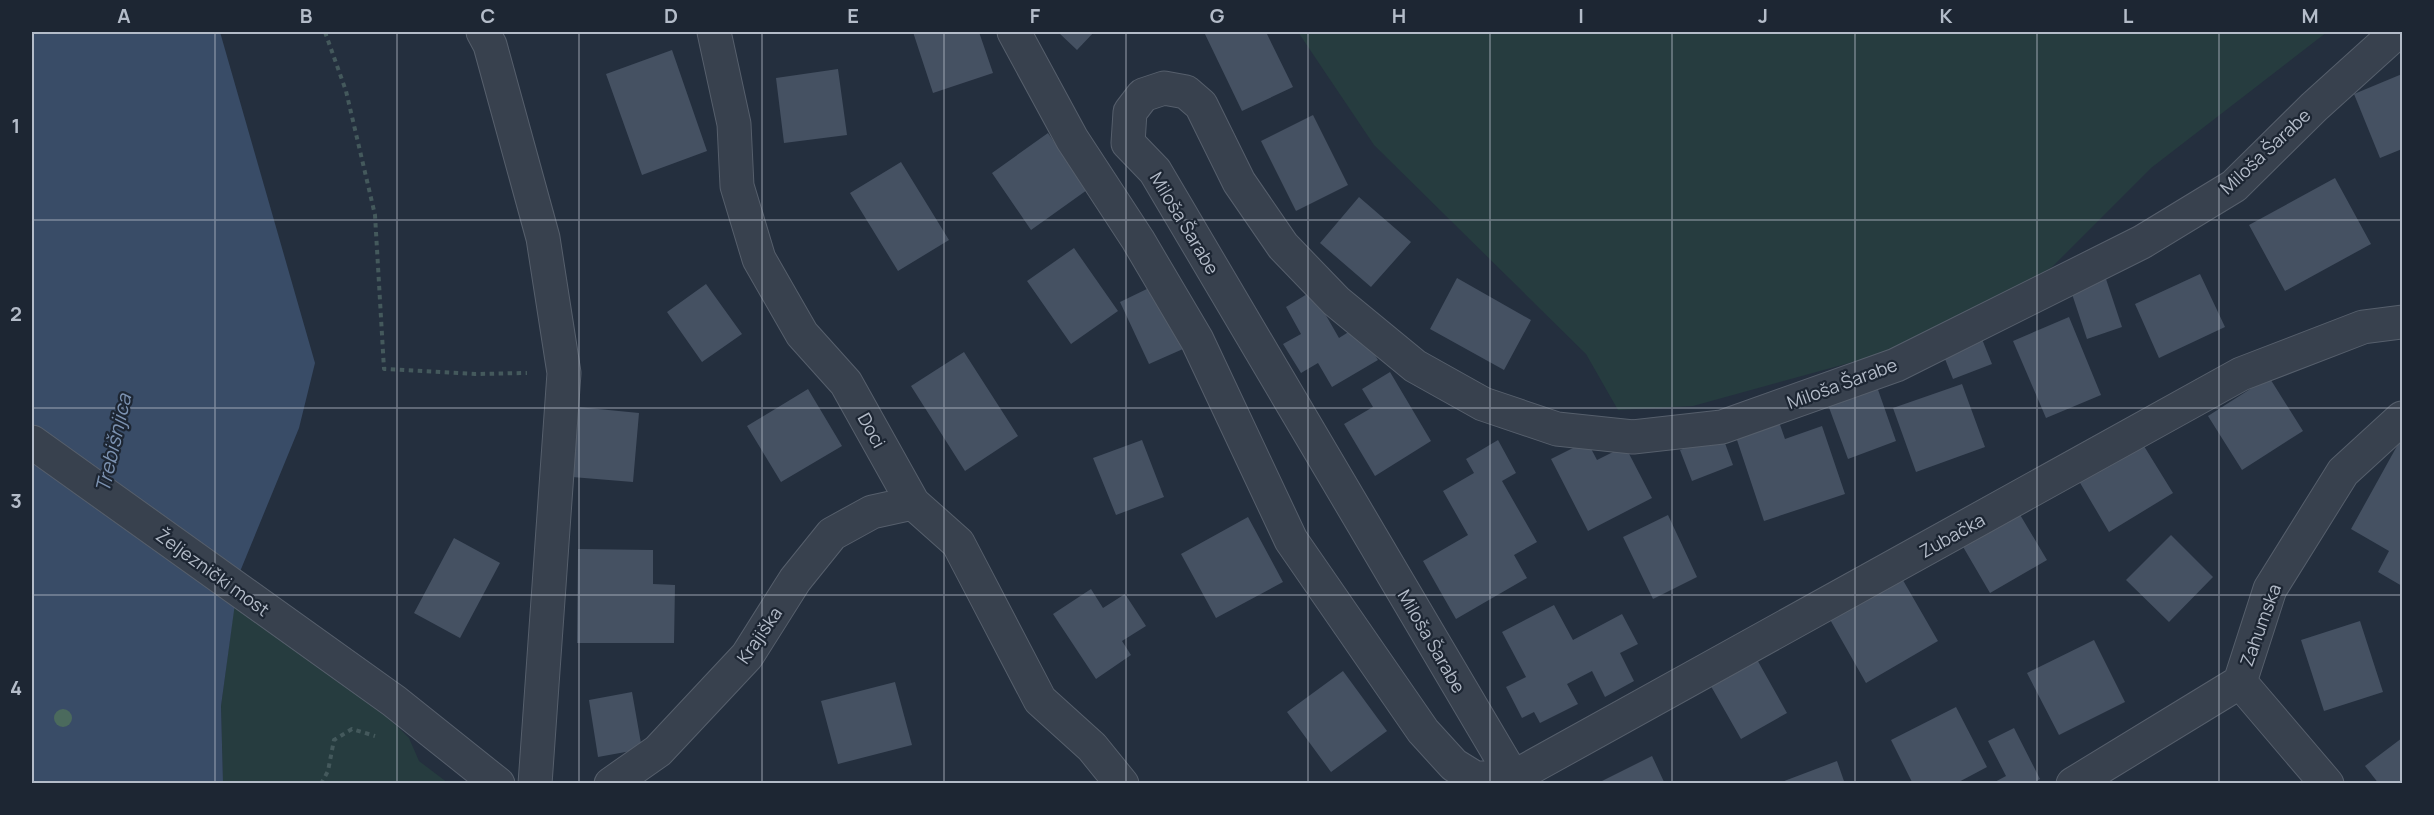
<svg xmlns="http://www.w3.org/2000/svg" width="2434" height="815" font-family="Manrope,sans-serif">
<rect width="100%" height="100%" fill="#242f3e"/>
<path fill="#263c3f" d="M1298,32h1029l-176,136 -99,99 -79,47 -41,20 -61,23 -178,49 -75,4 -32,-56 -212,-209z
M234,607l151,107 24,24 10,23 29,22 -225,1 -2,-78z"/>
<path fill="#394c67" d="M32,32h188l95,331 -16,65 -60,146 -18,132 2,77h-191z"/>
<path fill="#455162" d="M913,32h66l14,41 -60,20z
M1058,32h36l-17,18z
M1204,32h62l27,55 -51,24z
M672,50l35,101 -65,24 -36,-101z
M838,69l9,66 -63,8 -8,-65z
M2402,74v75l-22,9 -26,-64z
M1313,115l35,70 -52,26 -35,-70z
M1048,133l39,57 -56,40 -39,-57z
M901,162l48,78 -51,31 -48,-78z
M2335,178l36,66 -86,47 -36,-66z
M1359,197l52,45 -40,45 -51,-44z
M1074,248l44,63 -47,33 -44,-63z
M2200,274l25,53 -66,31 -24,-54z
M1457,278l74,42 -27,50 -74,-41z
M2106,279l16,48 -35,12 -16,-48z
M706,284l36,50 -40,28 -35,-50z
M1153,286l30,63 -34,15 -29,-62z
M1312,291l27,47 19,-12 20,34 -46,27 -14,-24 -17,10 -18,-29 18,-10 -15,-27z
M2069,317l32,78 -55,23 -33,-77z
M1980,334l12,30 -39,15 -12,-30z
M964,352l54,84 -53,35 -54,-85z
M1390,372l41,69 -56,35 -31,-52 29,-17 -11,-18z
M2269,377l34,54 -61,39 -34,-54z
M1876,384l20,57 -48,18 -21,-57z
M1962,384l23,63 -69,25 -23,-64z
M808,389l34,57 -61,36 -34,-56z
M578,407l61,6 -6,69 -61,-5z
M1777,416l8,23 37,-13 23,68 -81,27 -30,-90z
M1722,435l11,30 -41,16 -12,-31z
M2402,437v149l-24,-14 11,-21 -38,-22z
M2139,438l34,55 -64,39 -33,-56z
M1142,440l22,57 -48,18 -23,-57z
M1498,440l18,33 -14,8 35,61 -23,13 13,23 -71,41 -33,-58 45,-26 -25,-44 31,-18 -8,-14z
M1587,441l10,19 28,-14 27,52 -64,33 -37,-72z
M2019,513l28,47 -57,33 -28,-48z
M1668,515l29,62 -44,22 -30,-62z
M1248,517l35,65 -67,36 -35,-64z
M2171,535l42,42 -44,45 -43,-42z
M454,538l46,25 -40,75 -46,-25z
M578,549l75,1v34l22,1 -1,58h-97z
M1900,575l38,66 -72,42 -38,-67z
M1091,589l12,19 22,-14 21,32 -24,15 9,14 -35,24 -43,-65z
M1554,605l19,35 49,-26 16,30 -18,9 14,28 -29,16 -13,-26 -25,13 11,20 -38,19 -6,-11 -12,6 -16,-31 20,-10 -24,-45z
M2360,621l23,71 -59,19 -23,-71z
M2094,640l31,62 -66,33 -32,-62z
M1755,656l32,57 -46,26 -33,-58z
M1343,671l44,60 -56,41 -44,-60z
M895,682l17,63 -74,19 -17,-63z
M632,692l10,57 -44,8 -9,-57z
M1956,707l31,60 -32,17h-42l-22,-44z
M2014,728l26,51 -8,5h-41l15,-8 -18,-35z
M2402,738v46h-23l-14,-18z
M1652,756l13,28h-69z
M1837,761l8,23h-66v-1z"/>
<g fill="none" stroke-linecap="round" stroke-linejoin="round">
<defs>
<path id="minor" d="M483,32l7,13 53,193 21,135 -29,411
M714,32l20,92 3,62 22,73 43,75 44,49 67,120 45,40 82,157 52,47 30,37
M1014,32l58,107 66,101 59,100 94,200 132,191 31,34 21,13h37l729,-404 122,-47 39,-5
M32,442l362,259 104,83
M2240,682l87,102
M611,784l47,-33 89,-95 48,-76 37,-46 40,-22 41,-9
M1517,784l-362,-613 -27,-28 2,-31 13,-17 21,-7 22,4 15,13 38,77 44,64 53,55 79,65 68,38 74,25 76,8 89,-10 174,-62 246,-123 92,-56 80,-79 83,-75
M2073,784l167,-102 30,-93 73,-117 59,-54"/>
</defs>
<use href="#minor" stroke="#565f6c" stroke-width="35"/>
<path stroke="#44595c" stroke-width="4" stroke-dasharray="4.5 4.5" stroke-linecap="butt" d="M325,32l21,59 29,124 9,154 91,5 52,-1
M321,784l7,-13 6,-31 18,-11 23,7"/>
<use href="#minor" stroke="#38414e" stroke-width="33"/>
</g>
<circle fill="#4b6a5d" cx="63" cy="718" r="9"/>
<path fill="none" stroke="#b4bcc9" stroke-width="1.5" stroke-opacity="0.55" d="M215,32v752M397,32v752M579,32v752M762,32v752M944,32v752M1126,32v752M1308,32v752M1490,32v752M1672,32v752M1855,32v752M2037,32v752M2219,32v752M32,220h2370M32,408h2370M32,595h2370"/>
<g text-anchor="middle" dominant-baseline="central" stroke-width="4.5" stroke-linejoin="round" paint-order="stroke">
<g font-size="18" fill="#b4bcc9" stroke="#1d2633">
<text transform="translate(2265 151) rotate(-43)">Miloša Šarabe</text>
<text transform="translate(1185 223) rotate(59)">Miloša Šarabe</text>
<text transform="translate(1842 383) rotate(-20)">Miloša Šarabe</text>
<text transform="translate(872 430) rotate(61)">Doci</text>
<text transform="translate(1952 535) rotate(-29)">Zubačka</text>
<text transform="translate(213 572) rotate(36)">Željeznički most</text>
<text transform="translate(2260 625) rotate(-70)">Zahumska</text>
<text transform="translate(759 635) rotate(-55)">Krajiška</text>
<text transform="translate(1432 641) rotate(60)">Miloša Šarabe</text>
</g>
<g font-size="20" font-style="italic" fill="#7c92b1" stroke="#1d2633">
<text transform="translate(113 443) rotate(-77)">Trebišnjica</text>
</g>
</g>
<rect width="2434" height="815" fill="none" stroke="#1d2633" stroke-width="66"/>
<rect x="33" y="33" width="2368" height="749" fill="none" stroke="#b4bcc9" stroke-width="2"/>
<g font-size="20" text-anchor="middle" font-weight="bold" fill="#b4bcc9">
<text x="124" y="23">A</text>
<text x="306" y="23">B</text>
<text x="488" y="23">C</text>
<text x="671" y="23">D</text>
<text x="853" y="23">E</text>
<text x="1035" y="23">F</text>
<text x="1217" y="23">G</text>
<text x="1399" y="23">H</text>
<text x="1581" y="23">I</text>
<text x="1763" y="23">J</text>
<text x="1946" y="23">K</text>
<text x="2128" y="23">L</text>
<text x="2310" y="23">M</text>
<text x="16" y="133">1</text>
<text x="16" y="321">2</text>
<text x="16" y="508">3</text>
<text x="16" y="695">4</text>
</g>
</svg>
